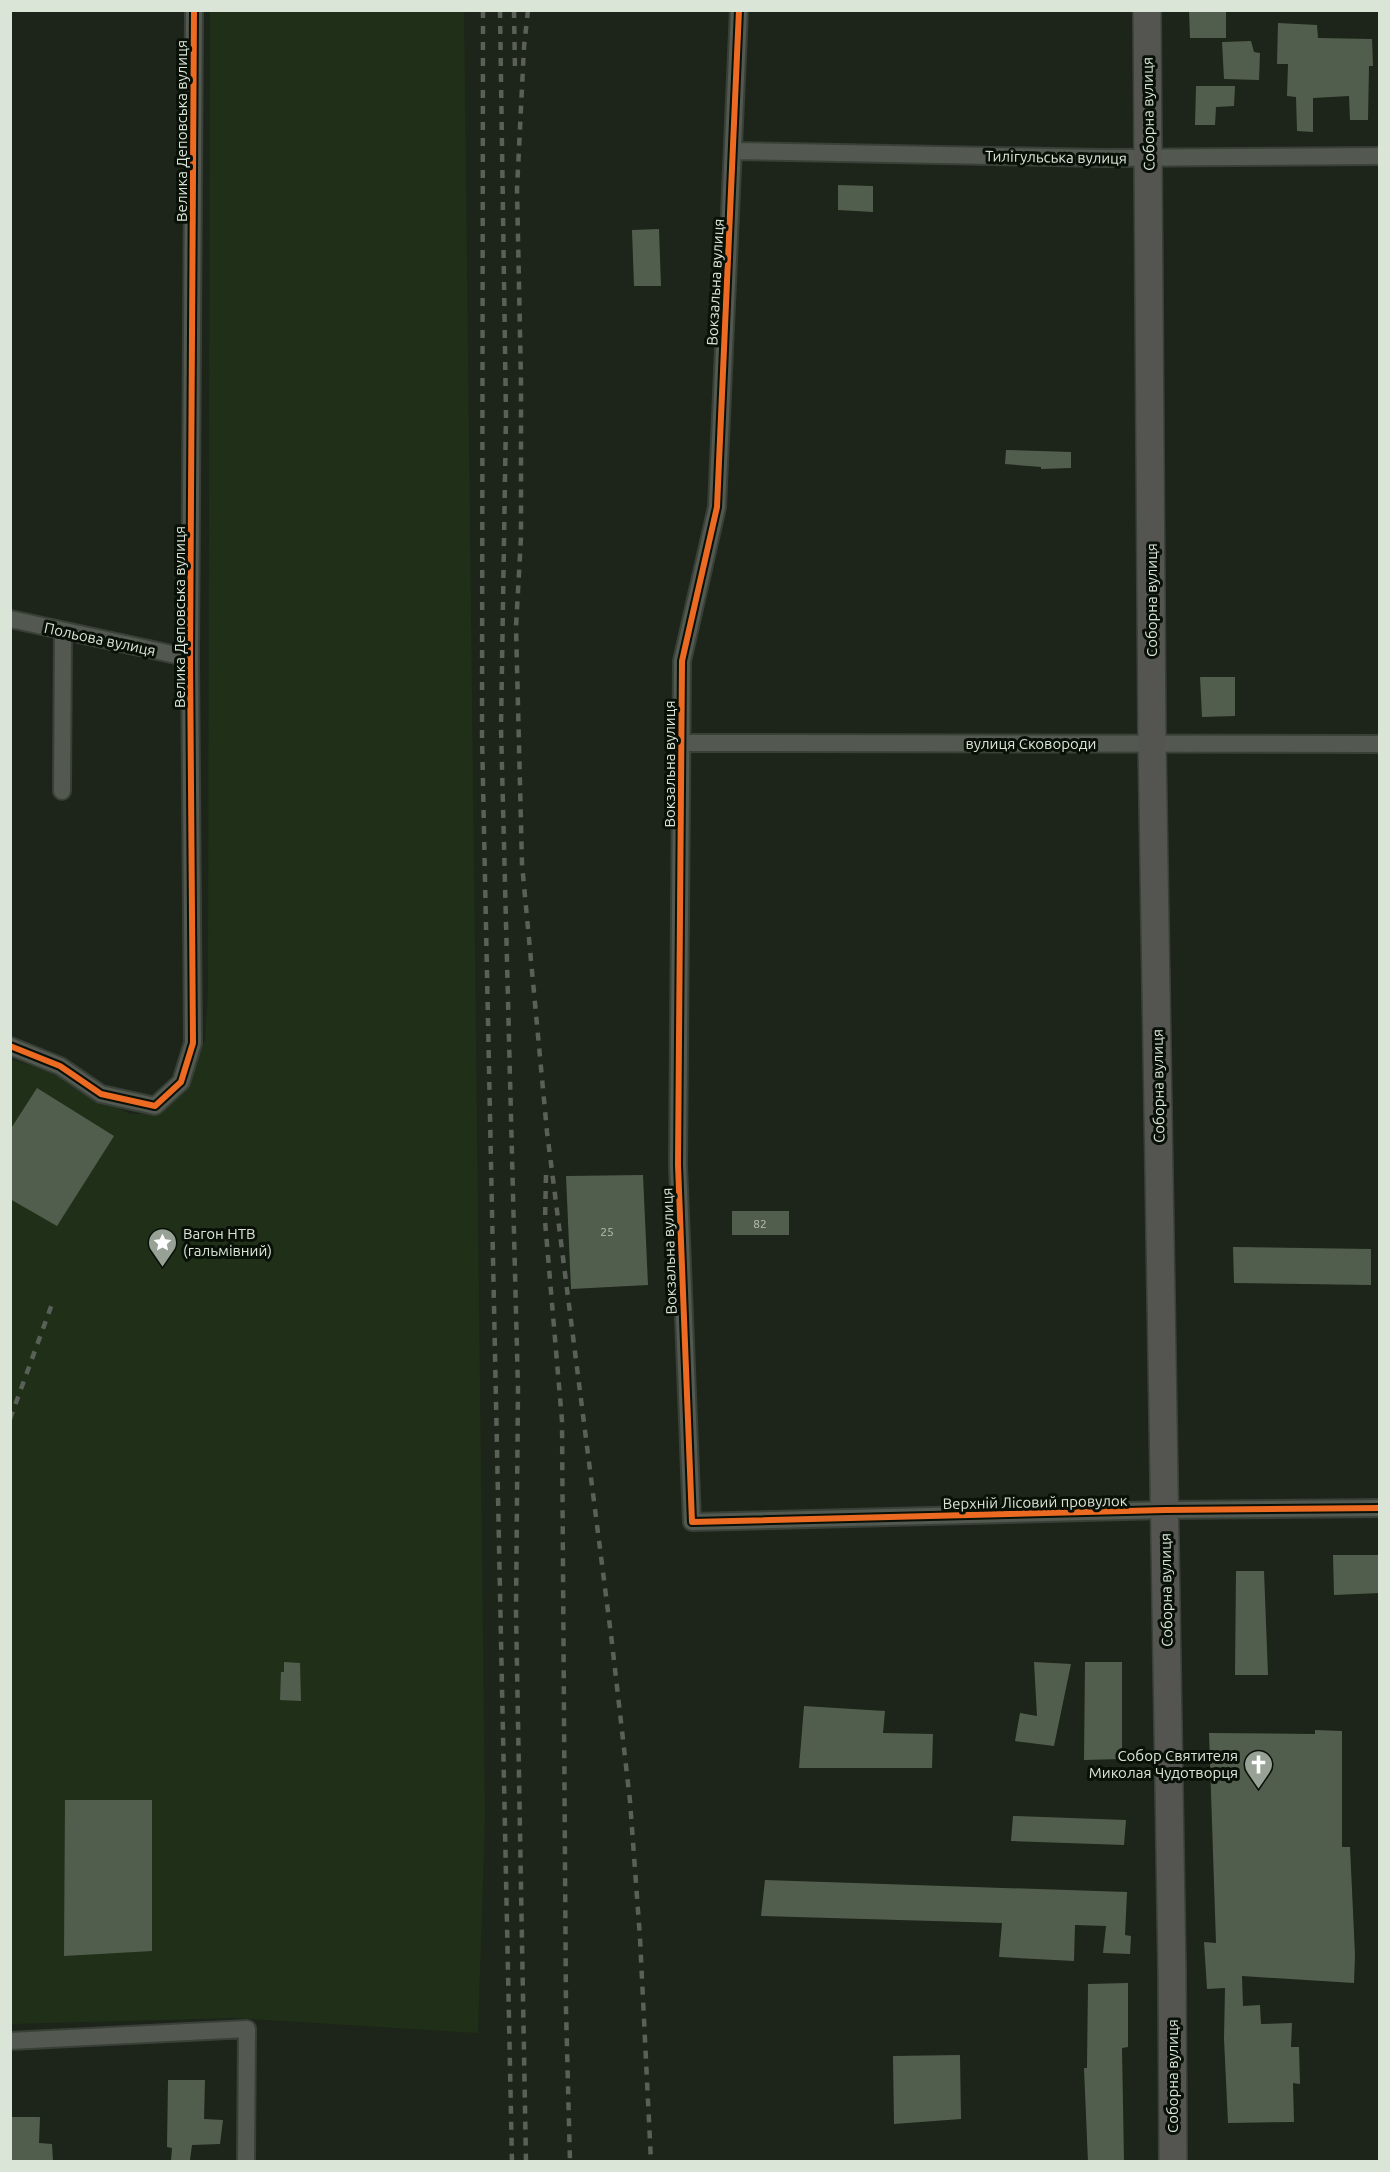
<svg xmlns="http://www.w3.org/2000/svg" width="1390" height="2172" font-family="Ubuntu,sans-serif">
<rect width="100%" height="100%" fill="#1d241a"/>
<path fill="#203018" d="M210,11h254l21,1807 -7,215 -243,-15 -224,6 -1,-965 36,11 84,44h25l24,-22 26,-52 3,-47z"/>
<path fill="#525e4d" d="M1189,10h37v28h-36z
M1278,23l39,2 1,13 54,1 1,27h-4l-1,54h-18l-1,-24 -36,2v34l-16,-1 -1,-34 -9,-1 1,-32h-11z
M1251,41l3,11 6,1 -1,27 -35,-1 -2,-37z
M1196,86h39l-1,20 -18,1 -1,18h-20z
M838,185l35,1v26l-35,-2z
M659,229l2,57h-27l-2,-56z
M1006,450l65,2v16l-30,1v-2l-36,-3z
M1200,677h35v39l-33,1z
M37,1088l77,48 -57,90 -47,-27v-69z
M643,1175l5,110 -77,4 -5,-113z
M732,1211h57v24h-57z
M1233,1247l138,2v36l-137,-2z
M1333,1555h47v38l-46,2z
M1236,1571h28l4,104h-33z
M284,1662l16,1 1,38 -21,-1 1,-28h3z
M1034,1662l37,2 -17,82 -39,-5 5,-28 17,3z
M1085,1662h37v97l-38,1z
M804,1706l81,5 -2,22 50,1 -1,34h-133z
M1315,1730l27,1v116h8l5,108 -1,28 -112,-7 1,30 17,-1 1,19 31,-1 -1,24h8l1,37 -7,-1 1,39 -66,1 -4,-84 1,-51 -18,1 -3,-47 12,1 -7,-210 106,1z
M65,1800h87v151l-88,5z
M1013,1816l113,4 -2,25 -113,-4z
M765,1880l362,12 -2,43 6,1 -1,18 -27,-1 3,-27 -31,-1 -1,36 -75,-4 3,-34 -241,-7z
M1128,1983v64l-6,1 2,114h-36l-4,-94h3l1,-84z
M960,2055l1,64 -67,5 -1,-68z
M168,2080h37l-1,39 19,1 -3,24 -28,1 -2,15 -19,1 1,-13 -5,-1z
M10,2117h30l-1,26 13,1 1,17 -43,1z"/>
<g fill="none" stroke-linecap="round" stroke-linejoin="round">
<defs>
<path id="minor" d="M739,10l-22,497 -35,154 -4,504 14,357 473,-12 215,-2
M734,151l368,7 278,-2
M10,619l180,39
M682,743l698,1
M62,791l1,-160
M10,1046l50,20 41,28 54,12 26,-24 12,-39 -3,-385 4,-648
M10,2041l237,-12 -1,133"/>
<path id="primary" d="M1147,10l5,732 20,1230 1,190"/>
</defs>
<use href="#minor" stroke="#394038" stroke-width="20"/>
<use href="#primary" stroke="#394038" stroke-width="30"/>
<use href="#minor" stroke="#535950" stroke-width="16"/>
<use href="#primary" stroke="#545451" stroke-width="27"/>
<path stroke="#5a6057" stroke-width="4.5" stroke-dasharray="8 8" stroke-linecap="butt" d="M483,10l-1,725 30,1427
M500,10l6,406 -5,312 17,661 -2,222 10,551
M514,10l1,60
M528,10l-4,37 -7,142 4,192v156l-5,90 6,237 25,268 65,511 18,158 10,137 11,224
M546,1175l-1,46 17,200 4,588 4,153
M10,1419l42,-115"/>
<defs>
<path id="cycleway" d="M739,10l-22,497 -35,154 -4,504 14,357 473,-12 215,-2
M10,1046l50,20 41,28 54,12 26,-24 12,-39 -3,-385 4,-648"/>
</defs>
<use href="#cycleway" stroke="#091007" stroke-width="10"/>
<use href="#cycleway" stroke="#ed6a23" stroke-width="6"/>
</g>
<defs>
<symbol id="sight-pin" viewBox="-11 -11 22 30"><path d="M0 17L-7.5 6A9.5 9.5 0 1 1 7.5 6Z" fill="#98a195" stroke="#091007"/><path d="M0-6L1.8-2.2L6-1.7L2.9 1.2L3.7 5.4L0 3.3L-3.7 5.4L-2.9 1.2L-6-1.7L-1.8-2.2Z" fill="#fff"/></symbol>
<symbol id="church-pin" viewBox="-11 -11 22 30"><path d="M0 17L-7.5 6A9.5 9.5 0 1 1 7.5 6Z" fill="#98a195" stroke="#091007"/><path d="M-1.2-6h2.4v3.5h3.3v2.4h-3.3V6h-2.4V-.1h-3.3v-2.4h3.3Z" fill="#fff"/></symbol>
</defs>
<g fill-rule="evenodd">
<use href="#sight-pin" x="146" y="1226" width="33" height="45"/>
<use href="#church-pin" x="1242" y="1748" width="33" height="45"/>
</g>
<g text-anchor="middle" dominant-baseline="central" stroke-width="6" stroke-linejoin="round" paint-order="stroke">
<g font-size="12" fill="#b8c2b4">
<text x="760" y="1223">82</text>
<text x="607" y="1231">25</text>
</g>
<g font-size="15" fill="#dae4d7" stroke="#091007">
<text transform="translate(1148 114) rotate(-91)">Соборна вулиця</text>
<text transform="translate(181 131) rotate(-90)">Велика Деповська вулиця</text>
<text transform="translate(1056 157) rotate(1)">Тилігульська вулиця</text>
<text transform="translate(715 282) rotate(-87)">Вокзальна вулиця</text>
<text transform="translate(1151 600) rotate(-90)">Соборна вулиця</text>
<text transform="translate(179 617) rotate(-90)">Велика Деповська вулиця</text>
<text transform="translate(100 639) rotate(12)">Польова вулиця</text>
<text x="1031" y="743">вулиця Сковороди</text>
<text transform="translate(669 764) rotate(-90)">Вокзальна вулиця</text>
<text transform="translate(1158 1086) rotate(-91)">Соборна вулиця</text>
<text transform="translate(669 1251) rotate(-92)">Вокзальна вулиця</text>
<text transform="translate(1035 1502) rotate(-1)">Верхній Лісовий провулок</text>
<text transform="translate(1166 1590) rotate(-91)">Соборна вулиця</text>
<text transform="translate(1172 2076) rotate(-90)">Соборна вулиця</text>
</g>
<g font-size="15" fill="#dae4d7" stroke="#091007" text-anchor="start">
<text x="183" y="1233">Вагон НТВ<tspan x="183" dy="17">(гальмівний)</tspan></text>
<text x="1238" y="1755" text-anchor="end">Собор Святителя<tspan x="1238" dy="17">Миколая Чудотворця</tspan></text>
</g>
</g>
<rect width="1390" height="2172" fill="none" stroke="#dae4d7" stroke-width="24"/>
</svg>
